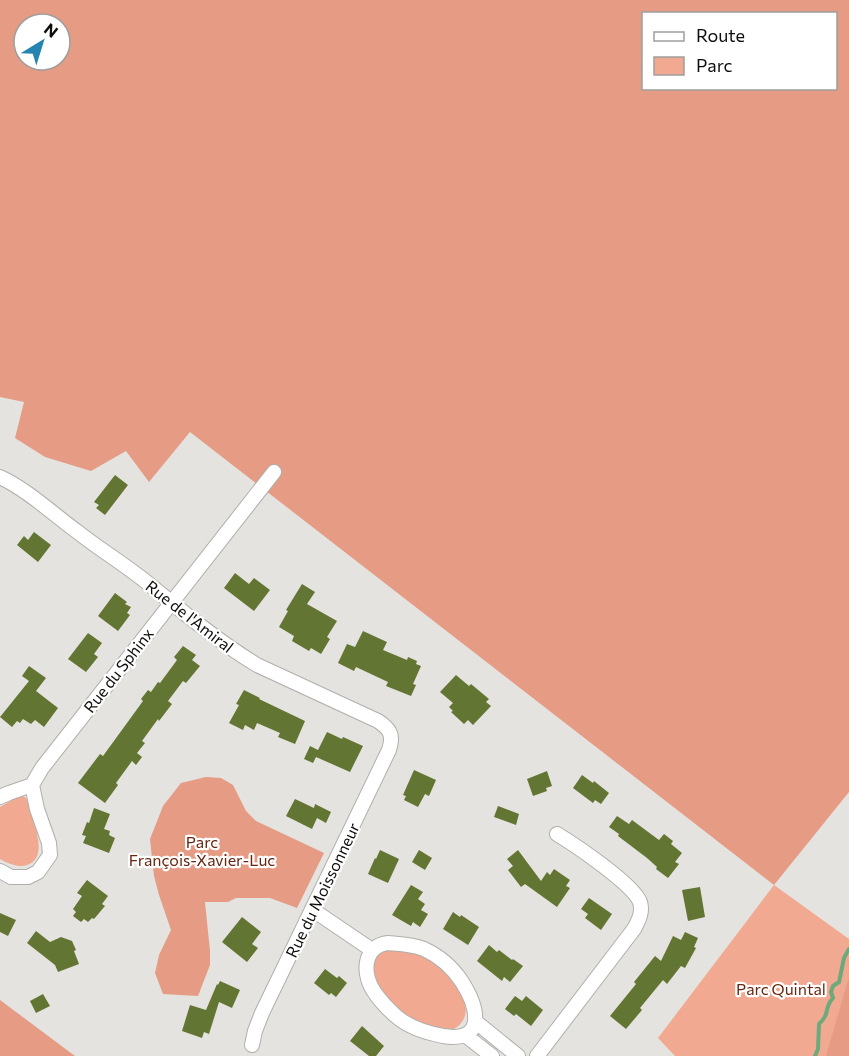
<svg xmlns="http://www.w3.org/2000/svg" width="849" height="1056" font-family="Commissioner,sans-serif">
<rect width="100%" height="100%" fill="#e4e3df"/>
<path fill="#f2a991" d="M21,795l5,3 2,4c3,17 23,55 -1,63 -9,3 -20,-2 -27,-6v-52z
M774,885l75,54v117h-174l-17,-18z
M396,948c13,3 24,5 35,12 19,11 50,49 26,67 -4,3 -11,5 -17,4 -6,-1 -12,-5 -17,-7 -11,-4 -20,-8 -29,-16 -12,-10 -35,-48 -11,-58 4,-2 9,-2 13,-2z"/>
<path fill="#e59b84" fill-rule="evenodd" d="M0,0h849v792l-75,93 -584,-453 -41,50 -23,-31 -35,20 -46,-14 -30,-19 9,-36 -24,-5zM644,14h192v74h-192zM24,24h36v36h-36z
M206,777l15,1 12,7 13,26 10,10 68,32 -27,55 -27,-10h-34l-8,4h-23l5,49v14l-12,31 -35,-2 -8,-21 4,-18 12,-25 -12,-35 -5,-19 -4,-37 13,-33 18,-23z
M849,977v79h-23z
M0,1000l75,56h-75z"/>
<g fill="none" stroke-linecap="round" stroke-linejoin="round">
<path stroke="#6daa7b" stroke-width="4" d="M815,1056l3,-7 1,-25c12,-11 4,-15 14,-26l-2,-6 2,-6 6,-4 5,-24 5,-9"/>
</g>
<path fill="#637532" d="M115,475l13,10 -23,30 -9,-7 3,-3 -5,-3z
M34,532l17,13 -13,17 -21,-17 7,-9 4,4z
M235,573l14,11 5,-6 16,12 -16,21 -30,-23z
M302,584l13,8 -8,12 30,17 -10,16 3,2 -9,15 -10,-6 -2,3 -17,-10 2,-5 -15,-9 9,-16 -2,-1z
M115,593l12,9 -2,2 6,3 -4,6 3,2 -12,16 -20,-15z
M363,631l24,11 -4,8 24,10 1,-3 9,4 -1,3 5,2 -8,18 3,1 -5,11 -25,-10 2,-4 -32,-15 -2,4 -16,-8 9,-19 8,3z
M88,633l14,10 -8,11 4,3 -12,15 -18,-13z
M183,646l13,9 -4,5 8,6 -14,17 -3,-2 -15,20 4,3 -13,17 -1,-2 -16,22 3,2 -8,10 5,4 -6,8 -4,-4 -16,22 2,2 -13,18 -27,-20 22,-29 3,2 40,-55 -2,-2 7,-9 3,2 7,-10 2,1 17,-23 -3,-3z
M29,666l17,12 -10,13 22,17 -14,19 -9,-7 -4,4 -8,-5 -3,4 -3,-2 -5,6 -12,-10 29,-36 -7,-5z
M456,675l13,11 2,-2 18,15 -3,3 5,4 -18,19 -5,-5 -4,4 -13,-12 2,-1 -4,-4 4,-4 -13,-11z
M244,690l16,8 -1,1 46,22 -10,23 -17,-7 2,-4 -23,-10 -3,7 -9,-5 -2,5 -14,-7 10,-18 -3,-1z
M327,732l15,7 1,-2 20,9 -13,26 -34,-15 -3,6 -9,-4 6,-13 8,4z
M414,770l22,10 -7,16 -4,-2 -7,13 -14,-7 2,-4 -3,-1z
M547,771l5,15 -6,2 1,3 -14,5 -6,-17z
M582,775l11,8 1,-2 15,12 -8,11 -6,-4 -2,3 -20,-15z
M295,799l19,9 1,-4 16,8 -5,11 -9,-5 -5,11 -26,-13z
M498,806l21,8 -3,11 -22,-8z
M94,808l16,6 -6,15 6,2 -1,4 6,3 -6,15 -26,-10 3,-7 -4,-1 5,-13 2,1z
M617,816l12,8 3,-4 27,20 5,-6 9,7 -2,3 11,9 -7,9 4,2 -11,14 -12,-9 1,-2 -10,-9 -29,-22 1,-2 -10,-7z
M380,850l19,9 -11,24 -20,-9 7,-16 1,1z
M419,850l13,8 -7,12 -13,-8z
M518,850l23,31 6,-9 3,3 4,-6 16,11 -4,6 4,2 -13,19 -32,-23 -4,3 -13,-17 5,-4 -6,-7z
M87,880l21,16 -6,8 3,2 -11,13 -2,-1 -4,4 -4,-3 -3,3 -8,-6 3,-4 -3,-3 9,-13 -5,-3z
M411,885l12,7 -5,7 7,5 -4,6 7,4 -8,13 -7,-5 -2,4 -19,-11z
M700,887l5,30 -17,4 -6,-31z
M589,898l23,16 -11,16 -16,-12 3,-4 -7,-5z
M453,912l7,5 1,-2 18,12 -11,18 -25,-16z
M0,913l16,7 -8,16 -8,-4z
M242,917l19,15 -9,12 6,4 -11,14 -25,-20z
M36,931l14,11 11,-5 11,4 4,9 -2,1 5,13 -21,8 -3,-7 -28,-22z
M685,932l13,6 -4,9 2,1 -11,20 -4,-2 -14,18 -4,-4 -23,28 2,2 -16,19 -16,-13 26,-32 -2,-2 21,-26 6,5 12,-25 8,4z
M489,945l8,7 2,-2 13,10 1,-1 10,7 -13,16 -6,-5 -2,4 -25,-20z
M325,969l12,9 2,-2 8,7 -11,14 -5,-4 -2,2 -15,-12z
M220,981l20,9 -8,18 -13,-6 -10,32 -5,-2 -2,6 -20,-7 8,-26 16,5 11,-26 1,1z
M43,994l7,12 -14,7 -6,-12z
M515,996l7,5 4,-5 17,14 -12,16 -15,-12 -2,2 -9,-7z
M362,1026l22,20 -8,10h-7l-19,-15z"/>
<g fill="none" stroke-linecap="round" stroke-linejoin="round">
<defs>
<path id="minor" d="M0,477c28,13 54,38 79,56 23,18 48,33 71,52 34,28 69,57 107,80l121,56c12,8 16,14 11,29l-127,263 -7,18 -3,14
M32,785l10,-17 232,-296
M0,797l9,-4 23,-8 5,24 12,34 1,12 -12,17 -10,5h-17l-11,-6
M313,910l59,40
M388,943c13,1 24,1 36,6 15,7 29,19 38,33 16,25 25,61 -19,54 -16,-3 -33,-8 -46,-19 -8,-7 -16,-15 -22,-24 -13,-17 -13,-47 13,-50z
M476,1022l42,34
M465,1035l27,21
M537,1056l97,-127c5,-9 9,-17 6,-27 -7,-18 -65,-57 -83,-68"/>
</defs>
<use href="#minor" stroke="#b0afab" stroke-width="16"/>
<use href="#minor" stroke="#fff" stroke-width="14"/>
</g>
<g text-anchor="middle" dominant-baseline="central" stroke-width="4.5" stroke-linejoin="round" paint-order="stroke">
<g font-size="16" fill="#0d0d0b" stroke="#fff">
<text transform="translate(190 616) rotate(38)">Rue de l'Amiral</text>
<text transform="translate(118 670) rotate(-52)">Rue du Sphinx</text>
<text transform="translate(322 890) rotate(-64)">Rue du Moissonneur</text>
</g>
<g font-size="16" fill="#672610" stroke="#fff">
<text x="202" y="841">Parc<tspan x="202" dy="18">François-Xavier-Luc</tspan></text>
<text x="781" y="988">Parc Quintal</text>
</g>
</g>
<rect x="642" y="12" width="195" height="78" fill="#ffffff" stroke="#9e9e9d" stroke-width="1.5"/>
<rect x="654" y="32" width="30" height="9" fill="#ffffff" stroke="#9e9e9d" stroke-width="1.5"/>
<text x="696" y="42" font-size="18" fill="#0d0d0b">Route</text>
<rect x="654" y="57" width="30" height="18" fill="#f2a991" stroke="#9e9e9d" stroke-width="1.5"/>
<text x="696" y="72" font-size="18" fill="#0d0d0b">Parc</text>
<g transform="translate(42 42) rotate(38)"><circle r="28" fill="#ffffff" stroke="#9e9e9d" stroke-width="1.5"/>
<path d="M0-4.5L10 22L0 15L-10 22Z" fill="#2684b1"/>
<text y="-9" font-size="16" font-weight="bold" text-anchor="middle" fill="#0d0d0b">N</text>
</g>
</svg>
